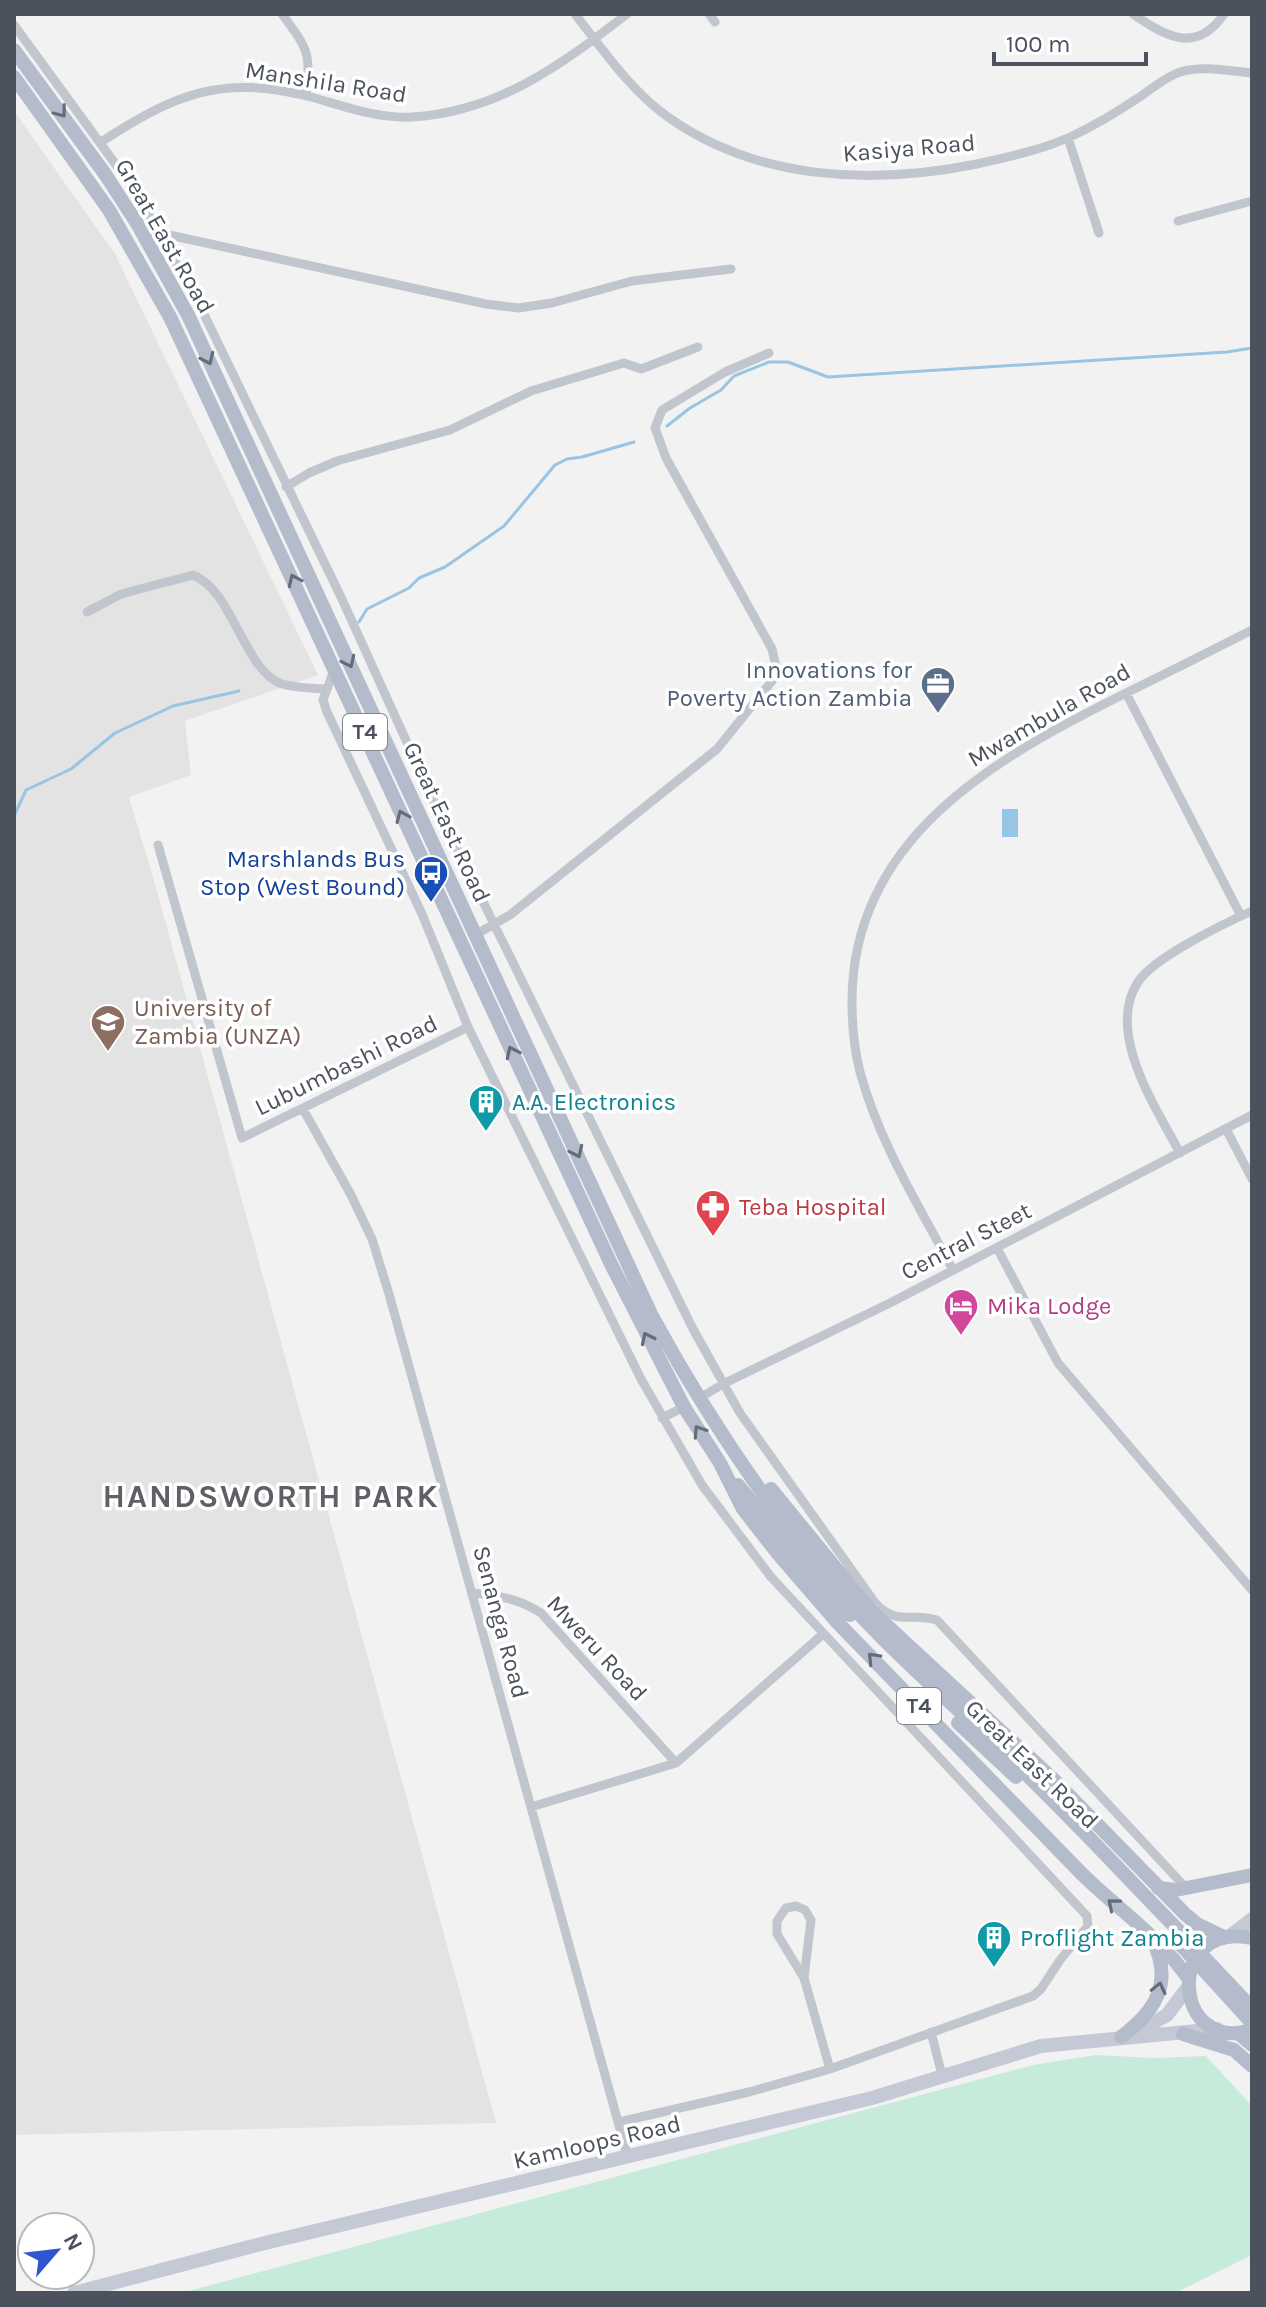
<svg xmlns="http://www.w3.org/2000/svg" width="1266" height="2307" font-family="Karla,sans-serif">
<rect width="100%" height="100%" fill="#f3f2f2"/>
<path fill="#e4e3e3" d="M14,111l101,143 203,421 -133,46 6,54 -62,22 24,80 343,1246 -482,12z"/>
<path fill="#c6ebdb" d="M1096,2055l59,3 51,-2 46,50v149l-77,38h-994l852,-228z"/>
<path fill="#98c5e3" d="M1002,809h16v28h-16z"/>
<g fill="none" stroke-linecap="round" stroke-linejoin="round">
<path stroke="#98c5e3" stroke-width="3" d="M667,426l23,-18 31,-18 13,-14 35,-14h19l40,15 399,-25 25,-4
M359,622l8,-13 42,-21 10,-10 26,-11 59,-41 51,-61 12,-6 15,-2 52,-15
M14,816l12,-26 45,-21 44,-36 58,-27 66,-15"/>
<path stroke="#c1c6ce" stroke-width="9" d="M282,14c25,34 30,39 24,82
M575,14c28,36 56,77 93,103 90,64 205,68 309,47 31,-7 64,-14 93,-27 24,-11 47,-25 68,-39 14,-9 27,-21 42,-26 22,-7 49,-1 72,1
M709,14l6,8
M1133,14c32,22 63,41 91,0
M14,25l124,170 62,111 141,291 93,205 259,527 47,84 136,191c22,22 35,8 61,16l249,268
M1068,138l31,95
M101,142c74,-48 120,-68 210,-45 33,9 66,22 101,20 86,-5 149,-52 215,-103
M1178,221l74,-20
M160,233l326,71 32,4 34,-5 80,-22 99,-12
M286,487l23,-14 28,-12 113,-31 81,-39 93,-28 17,6 57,-22
M87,612l34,-18 72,-19c41,16 50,95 89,109 13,4 30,4 43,5
M334,670l-11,30 4,12 95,202 46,113 173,352 61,106 69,92 316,339 1,10 -28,34 -19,29 -8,7 -203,73 -81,23 -130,30
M1126,693l115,223
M158,845l84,293 226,-111
M475,935l35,-20 207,-166 55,-68 5,-10 -5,-22 -106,-191 -11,-30 7,-18 63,-38 44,-19
M303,1109l48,86 21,44 17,55 239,864
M1226,1129l26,50
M1180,1153c-24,-45 -75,-121 -42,-171 15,-24 87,-59 114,-71
M997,1248l61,115 194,227
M953,1270c-34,-64 -74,-128 -93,-198 -6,-23 -8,-48 -8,-72 1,-162 142,-241 270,-305 43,-21 87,-43 130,-65
M698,1399l25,-15 167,-81 362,-188
M662,1418l22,-11
M472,1593c27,3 46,5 69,20l135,150
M531,1807l145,-44 146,-128
M804,1978l-27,-44v-13l9,-13 10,-2 9,4 6,10 -7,58 26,91
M931,2032l11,43"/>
<path stroke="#c4c9d5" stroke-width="14" d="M1230,1936l22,-17
M1131,2035l36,-20 21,-28
M74,2293l191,-50 607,-145 169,-52 176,-17"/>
<path stroke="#b4bccc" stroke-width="14" d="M14,50l91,124 33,51 50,90 463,999c48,89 100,168 163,248 55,70 124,128 188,189 63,59 122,124 183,186
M14,77l95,133 61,107 441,947 73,143 36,56 23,46 36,46 57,66 244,251c36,36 79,64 108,106
M738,1485l69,86 43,44
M771,1489l99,121 183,169 132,135 12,10 27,13
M958,1723l58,54
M1158,1888l18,2 76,-15
M1252,1938c-88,-18 -80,117 0,92
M1183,2034l51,16 18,16
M1239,2034l13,11
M1121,2037c35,-26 53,-55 31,-98"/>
<path stroke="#b4bccc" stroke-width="14" d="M1179,1943l73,80
M1199,1952l53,56"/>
</g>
<defs><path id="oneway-chevron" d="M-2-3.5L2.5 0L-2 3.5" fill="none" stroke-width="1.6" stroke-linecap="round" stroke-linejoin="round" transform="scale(2)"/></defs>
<g stroke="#656c79">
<use href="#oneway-chevron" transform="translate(61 112) rotate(53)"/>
<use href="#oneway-chevron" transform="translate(208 359) rotate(65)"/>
<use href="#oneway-chevron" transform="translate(294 580) rotate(-115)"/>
<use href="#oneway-chevron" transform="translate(349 662) rotate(65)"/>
<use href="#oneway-chevron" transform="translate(402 816) rotate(-113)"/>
<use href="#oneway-chevron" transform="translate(512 1052) rotate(-115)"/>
<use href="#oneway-chevron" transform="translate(577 1152) rotate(65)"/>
<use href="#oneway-chevron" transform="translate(647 1338) rotate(-116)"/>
<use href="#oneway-chevron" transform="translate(699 1431) rotate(-123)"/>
<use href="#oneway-chevron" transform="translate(873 1658) rotate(-134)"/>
<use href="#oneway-chevron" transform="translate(1113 1904) rotate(-140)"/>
<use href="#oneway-chevron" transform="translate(1159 1988) rotate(-77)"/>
</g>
<defs>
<symbol id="office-pin" viewBox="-11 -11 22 30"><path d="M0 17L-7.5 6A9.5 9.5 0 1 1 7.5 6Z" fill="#5c6f8a" stroke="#fff"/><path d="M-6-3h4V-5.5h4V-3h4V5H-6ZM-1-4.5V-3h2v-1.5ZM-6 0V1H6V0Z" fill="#fff"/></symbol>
<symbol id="bus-pin" viewBox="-11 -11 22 30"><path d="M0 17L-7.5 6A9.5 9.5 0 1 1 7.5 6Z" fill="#1a4fb4" stroke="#fff"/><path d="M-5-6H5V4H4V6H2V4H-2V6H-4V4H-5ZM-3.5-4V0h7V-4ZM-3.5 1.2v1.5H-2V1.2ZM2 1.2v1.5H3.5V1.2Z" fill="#fff"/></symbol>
<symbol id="university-pin" viewBox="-11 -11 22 30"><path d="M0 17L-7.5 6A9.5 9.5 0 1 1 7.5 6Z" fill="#8d6e63" stroke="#fff"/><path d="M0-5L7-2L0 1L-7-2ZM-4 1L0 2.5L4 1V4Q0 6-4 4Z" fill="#fff"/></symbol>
<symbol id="building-pin" viewBox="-11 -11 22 30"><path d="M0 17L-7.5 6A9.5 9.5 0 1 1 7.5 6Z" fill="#0f9aa8" stroke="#fff"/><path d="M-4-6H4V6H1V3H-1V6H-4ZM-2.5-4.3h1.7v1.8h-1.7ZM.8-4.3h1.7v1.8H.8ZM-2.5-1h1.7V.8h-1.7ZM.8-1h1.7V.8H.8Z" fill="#fff"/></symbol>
<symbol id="pharmacy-pin" viewBox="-11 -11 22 30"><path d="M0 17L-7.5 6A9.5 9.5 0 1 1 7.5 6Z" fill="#e0444e" stroke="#fff"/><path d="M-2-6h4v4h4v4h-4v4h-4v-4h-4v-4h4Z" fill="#fff"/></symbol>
<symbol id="hotel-pin" viewBox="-11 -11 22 30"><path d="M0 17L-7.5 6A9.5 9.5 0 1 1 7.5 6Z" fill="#d1479c" stroke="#fff"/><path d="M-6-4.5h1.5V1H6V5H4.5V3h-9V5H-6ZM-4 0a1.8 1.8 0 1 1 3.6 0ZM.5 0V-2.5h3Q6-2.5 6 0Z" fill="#fff"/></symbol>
</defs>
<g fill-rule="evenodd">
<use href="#office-pin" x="918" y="664" width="40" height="54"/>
<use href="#bus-pin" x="411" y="853" width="40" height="54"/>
<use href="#university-pin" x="88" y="1002" width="40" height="54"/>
<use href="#building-pin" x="466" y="1082" width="40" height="54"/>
<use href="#pharmacy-pin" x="693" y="1187" width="40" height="54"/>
<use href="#hotel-pin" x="941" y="1286" width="40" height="54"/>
<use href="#building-pin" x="974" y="1918" width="40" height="54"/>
</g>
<g text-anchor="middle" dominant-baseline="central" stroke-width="7" stroke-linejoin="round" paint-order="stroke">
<g fill="#fff" stroke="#81858e" stroke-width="2">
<rect x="343" y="714" width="44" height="36" rx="6"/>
<rect x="897" y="1688" width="44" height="36" rx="6"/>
</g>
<g font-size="22" font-weight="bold" fill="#4b515d">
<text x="365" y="732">T4</text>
<text x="919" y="1706">T4</text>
</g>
<g font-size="24" fill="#4b515d" stroke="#fff">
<text transform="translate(326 82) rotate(9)">Manshila Road</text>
<text transform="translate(909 148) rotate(-5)">Kasiya Road</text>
<text transform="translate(165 236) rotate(60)">Great East Road</text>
<text transform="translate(1049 715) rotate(-30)">Mwambula Road</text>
<text transform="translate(447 822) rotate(65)">Great East Road</text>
<text transform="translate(346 1065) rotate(-26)">Lubumbashi Road</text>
<text transform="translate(966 1241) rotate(-27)">Central Steet</text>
<text transform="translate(501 1622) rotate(75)">Senanga Road</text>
<text transform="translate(597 1648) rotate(47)">Mweru Road</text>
<text transform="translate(1032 1764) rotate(44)">Great East Road</text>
<text transform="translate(597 2142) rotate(-13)">Kamloops Road</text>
</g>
<g font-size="24" fill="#4e5e75" stroke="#fff" text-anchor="end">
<text x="912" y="670">Innovations for<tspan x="912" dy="28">Poverty Action Zambia</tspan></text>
</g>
<g font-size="24" fill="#164399" stroke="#fff" text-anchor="end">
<text x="405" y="859">Marshlands Bus<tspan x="405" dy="28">Stop (West Bound)</tspan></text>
</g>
<g font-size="24" fill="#785e54" stroke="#fff" text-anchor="start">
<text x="134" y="1008">University of<tspan x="134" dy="28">Zambia (UNZA)</tspan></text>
</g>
<g font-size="24" fill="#0d838f" stroke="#fff" text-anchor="start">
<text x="512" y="1102">A.A. Electronics</text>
<text x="1020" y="1938">Proflight Zambia</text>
</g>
<g font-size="24" fill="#be3a42" stroke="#fff" text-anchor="start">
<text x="739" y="1207">Teba Hospital</text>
</g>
<g font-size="24" fill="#b23c85" stroke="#fff" text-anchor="start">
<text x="987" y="1306">Mika Lodge</text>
</g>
<g font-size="32" font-weight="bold" letter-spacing="2" fill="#5e6065" stroke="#fff">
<text x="271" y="1496">HANDSWORTH PARK</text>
</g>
</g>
<rect width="1266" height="2307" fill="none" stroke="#4b515d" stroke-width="32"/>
<g transform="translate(56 2251) rotate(62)"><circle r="38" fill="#ffffff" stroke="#b7b9be" stroke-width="2"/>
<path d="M0-6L14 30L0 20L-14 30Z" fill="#2f56d0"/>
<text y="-12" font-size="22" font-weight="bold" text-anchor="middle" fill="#4b515d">N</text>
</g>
<path d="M994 52v12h152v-12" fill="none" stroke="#4b515d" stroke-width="4"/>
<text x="1006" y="52" font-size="24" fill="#4b515d" stroke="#ffffff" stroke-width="6" paint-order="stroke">100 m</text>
</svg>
